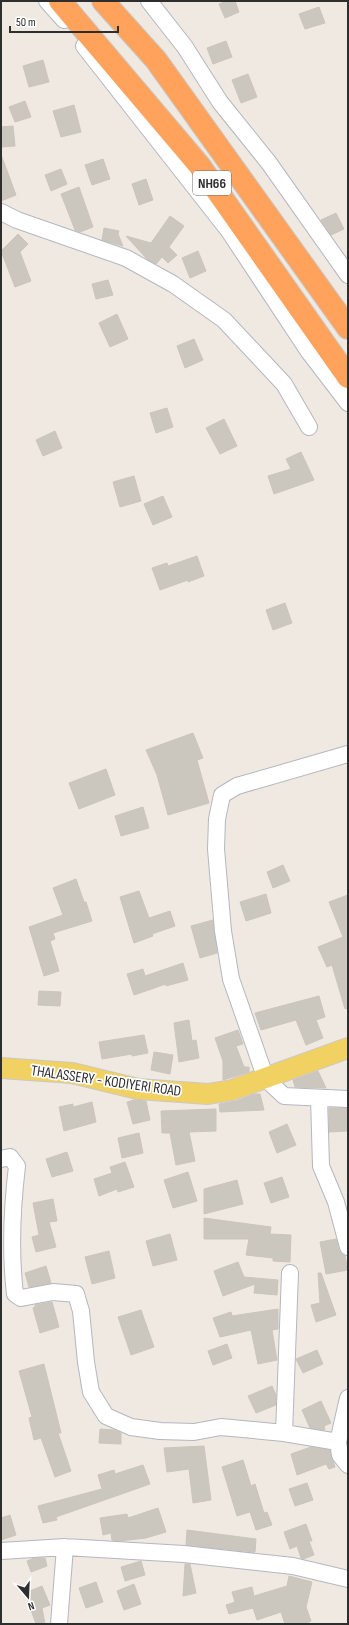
<svg xmlns="http://www.w3.org/2000/svg" width="349" height="1625" font-family="'Sofia Sans Condensed',sans-serif">
<rect width="100%" height="100%" fill="#efe9e1"/>
<path fill="#cbc7bf" stroke="#cbc5ba" d="M227,1h8l4,11 -14,6 -6,-14z
M319,7l6,16 -20,6 -6,-15z
M226,41l6,16 -19,7 -6,-16z
M43,60l6,22 -20,5 -6,-21z
M248,74l9,23 -16,6 -9,-23z
M25,101l6,16 -16,5 -6,-15z
M74,105l7,27 -20,5 -8,-26z
M13,126l2,20 -14,1v-20z
M2,157l14,38 -15,6v-43z
M103,159l7,20 -18,6 -7,-20z
M61,169l6,15 -16,7 -6,-16z
M146,179l7,21 -14,5 -7,-21z
M79,187l14,40 -13,5 -5,-2 -14,-36z
M336,213l8,16 -13,6 -10,-15z
M170,216l14,10 -15,21 8,8 -9,8 -6,-6 -6,7 -9,-5 -21,-23 25,7z
M104,228l15,3 -1,3 5,12 -21,-6z
M18,234l10,10 -8,8 11,29 -16,6 -14,-36z
M198,251l8,20 -16,7 -8,-20z
M108,280l5,15 -17,4 -4,-15z
M117,314l11,25 -18,8 -11,-24z
M194,339l9,21 -18,8 -8,-22z
M167,408l6,19 -17,6 -6,-20z
M224,419l13,27 -17,8 -14,-26z
M55,431l7,17 -19,8 -7,-16z
M301,452l13,28 -40,14 -6,-18 23,-7 -5,-10z
M134,476l7,25 -21,6 -7,-25z
M163,496l9,21 -19,8 -9,-21z
M197,556l7,20 -16,6v-2l-28,10 -8,-22 15,-5 1,3z
M285,603l7,20 -19,7 -7,-20z
M193,733l10,25 -6,2 12,43 -41,12 -11,-40 -11,-25z
M106,769l9,26 -36,14 -10,-26z
M143,807l6,21 -28,8 -6,-20z
M283,865l7,16 -17,7 -6,-16z
M76,879l8,23h2l6,19 -39,12 2,6 -5,2 9,30 -15,5 -15,-49 34,-12 -10,-27z
M139,891l10,27 21,-7 5,15 -23,8 1,2 -19,7 -14,-46z
M266,894l5,19 -25,8 -6,-19z
M348,895v113l-3,1 -13,-44 -5,2 -9,-20 25,-10 -14,-35z
M213,920l4,33 -17,5 -9,-32z
M183,963l5,17 -22,6v-2l-32,11 -7,-21 16,-5 2,7z
M39,991l22,1 -1,14 -22,-1z
M319,996l6,21 -9,3 7,18 -17,7 -10,-25 -35,10 -6,-17z
M189,1020l3,21 4,-1 3,18 -20,4 -5,-39z
M238,1030l5,14 -7,2 8,21h5v5l-26,8v-19l-8,-23z
M144,1035l4,18 -16,3v-2l-30,5 -3,-17z
M154,1052l19,3 -3,19 -19,-4z
M318,1071l8,17 -31,-1 -2,-7z
M254,1094h6l4,16 -44,2 -1,-8 17,-3z
M134,1100l12,1 4,19 -17,4 -6,-22z
M92,1102l4,20 -32,9 -5,-24 14,-3v3z
M329,1108h18v23l-18,1z
M216,1109v22l-27,1 6,29 -19,4 -6,-32h-8l-1,-22z
M287,1124l9,21 -19,8 -8,-21z
M139,1133l4,20 -21,5 -4,-20z
M67,1152l6,19 -21,6 -6,-18z
M125,1162l9,25 -16,5 -1,-3 -18,7 -5,-17 18,-6 -2,-6z
M188,1172l9,29 -24,7 -9,-28z
M282,1177l7,20 -18,6 -7,-20z
M237,1180l6,24 -39,10v-25z
M53,1199l4,22 -8,1 7,25 -20,5 -4,-15 7,-2 -6,-32z
M204,1218l67,9 -1,7 21,1 -1,27 -17,-1v-3l-27,-3 3,-16h-45z
M170,1234l7,26 -24,6 -7,-25z
M336,1239l3,11 6,6 3,14 -22,4 -6,-32z
M109,1251l6,27 -23,6 -7,-27z
M238,1262l6,15 34,3 -1,15 -23,-2 1,-9 -32,12 -9,-25z
M46,1266l5,17 -22,4 -4,-14z
M318,1273h3l15,42 -20,7 -5,-17 9,-2z
M52,1302l7,25 -19,6 -7,-25 2,-1v-2z
M278,1309v20l-6,1 5,30 -19,4 -7,-34 -31,7 -7,-19 18,-6 1,4z
M141,1310l13,37 -23,8 -13,-38z
M227,1344l5,14 -19,7 -5,-14z
M317,1350l6,14 -20,9 -7,-14z
M44,1364l17,69h-3l13,38 -16,6 -14,-39 -7,2 -5,-22 3,-1 -13,-46z
M272,1386l4,9v10l-20,8 -8,-17z
M321,1401l10,22 -7,3 1,4 -15,-2 -8,-18z
M100,1429l14,1 7,3v11l-22,-1z
M204,1446l7,54 -18,3 -4,-34 -22,3 -3,-24z
M311,1447l19,3 5,17 -6,2 -3,-5 -29,11 -6,-21z
M243,1460l8,26 4,-2 9,29 3,-1 5,13 -16,5 -6,-18 -13,4 -15,-49z
M143,1465l7,19 -94,33 1,3 -14,3 -5,-17 64,-17 -4,-14 16,-5 1,4z
M307,1483l6,17 -18,6 -6,-17z
M158,1508l8,24 -20,6 -27,3 -7,-1 -1,-7 -8,2 -3,-17 27,-4 1,4z
M10,1515l6,20 -15,5v-22z
M306,1524l6,17h-3l5,14 -11,4 -2,-1 -4,-12 -7,3 -6,-17z
M187,1530l69,9 -1,13 -69,-7z
M34,1558h11l2,8 -16,6 -4,-11z
M141,1561l4,14 -20,6 -4,-14z
M185,1564h5l6,29 -13,3z
M289,1576l23,6 -6,25 5,14 -7,3h-19l-4,-12 -24,8 -4,-12 -24,6 -3,-9 9,-3 -3,-10 20,-5 2,9 33,-10z
M96,1582l7,20 -17,6 -7,-20z
M134,1584l7,20 -17,6 -7,-19z
M42,1586l8,19 -8,3 3,16h-9l-11,-31z"/>
<g fill="none" stroke-linecap="round" stroke-linejoin="round">
<defs>
<path id="minor" d="M47,1l17,19
M149,1l36,46 35,55 49,61 79,112
M84,46l145,185 80,121 39,51
M1,212l16,8 109,38 47,26 51,36 60,64 25,43
M348,754l-111,32 -15,9 -5,24 -1,30 7,82 8,48 35,100 18,17 64,3
M319,1098l2,68 15,36 12,45
M1,1159l9,-2 7,9c-5,42 -7,86 -2,128l6,4 32,-6 23,2 5,17 5,51 5,30 15,24 25,11 29,4 34,1 27,-5 63,6 54,9
M348,1398l-10,44 2,13 8,10
M284,1433l6,-160
M1,1551l64,-4 119,7 109,12 55,13
M59,1624l6,-77"/>
<path id="major" d="M1,1068l71,5 66,16 70,5 24,-4 116,-42"/>
<path id="highway" d="M60,1l139,164 149,212
M103,1l53,59 192,268"/>
</defs>
<use href="#minor" stroke="#b4b7c1" stroke-width="18"/>
<use href="#major" stroke="#c9c9c9" stroke-width="22"/>
<use href="#highway" stroke="#c9c9c9" stroke-width="24"/>
<use href="#minor" stroke="#fff" stroke-width="16"/>
<use href="#major" stroke="#f2d163" stroke-width="20"/>
<use href="#highway" stroke="#ffa35c" stroke-width="22"/>
</g>
<g text-anchor="middle" dominant-baseline="central" stroke-width="3.5" stroke-linejoin="round" paint-order="stroke">
<rect fill="#fff" stroke="#6d6d6d" stroke-width="1" x="193" y="171" width="38" height="24" rx="3"/>
<g font-size="14" font-weight="bold" fill="#2e2e2e">
<text x="212" y="183">NH66</text>
</g>
<g font-size="15" fill="#2e2e2e" stroke="#fff">
<text transform="translate(106 1081) rotate(8)">THALASSERY - KODIYERI ROAD</text>
</g>
</g>
<rect width="349" height="1625" fill="none" stroke="#2e2e2e" stroke-width="4"/>
<g transform="translate(28 1597) rotate(161)" stroke="#ffffff" stroke-width="3" paint-order="stroke">
<path d="M0-3L7 15L0 10L-7 15Z" fill="#2e2e2e"/>
<text y="-6" font-size="11" font-weight="bold" text-anchor="middle" fill="#2e2e2e">N</text>
</g>
<path d="M10 26v6h108v-6" fill="none" stroke="#2e2e2e" stroke-width="2"/>
<text x="16" y="26" font-size="12" fill="#2e2e2e" stroke="#ffffff" stroke-width="3" paint-order="stroke">50 m</text>
</svg>
